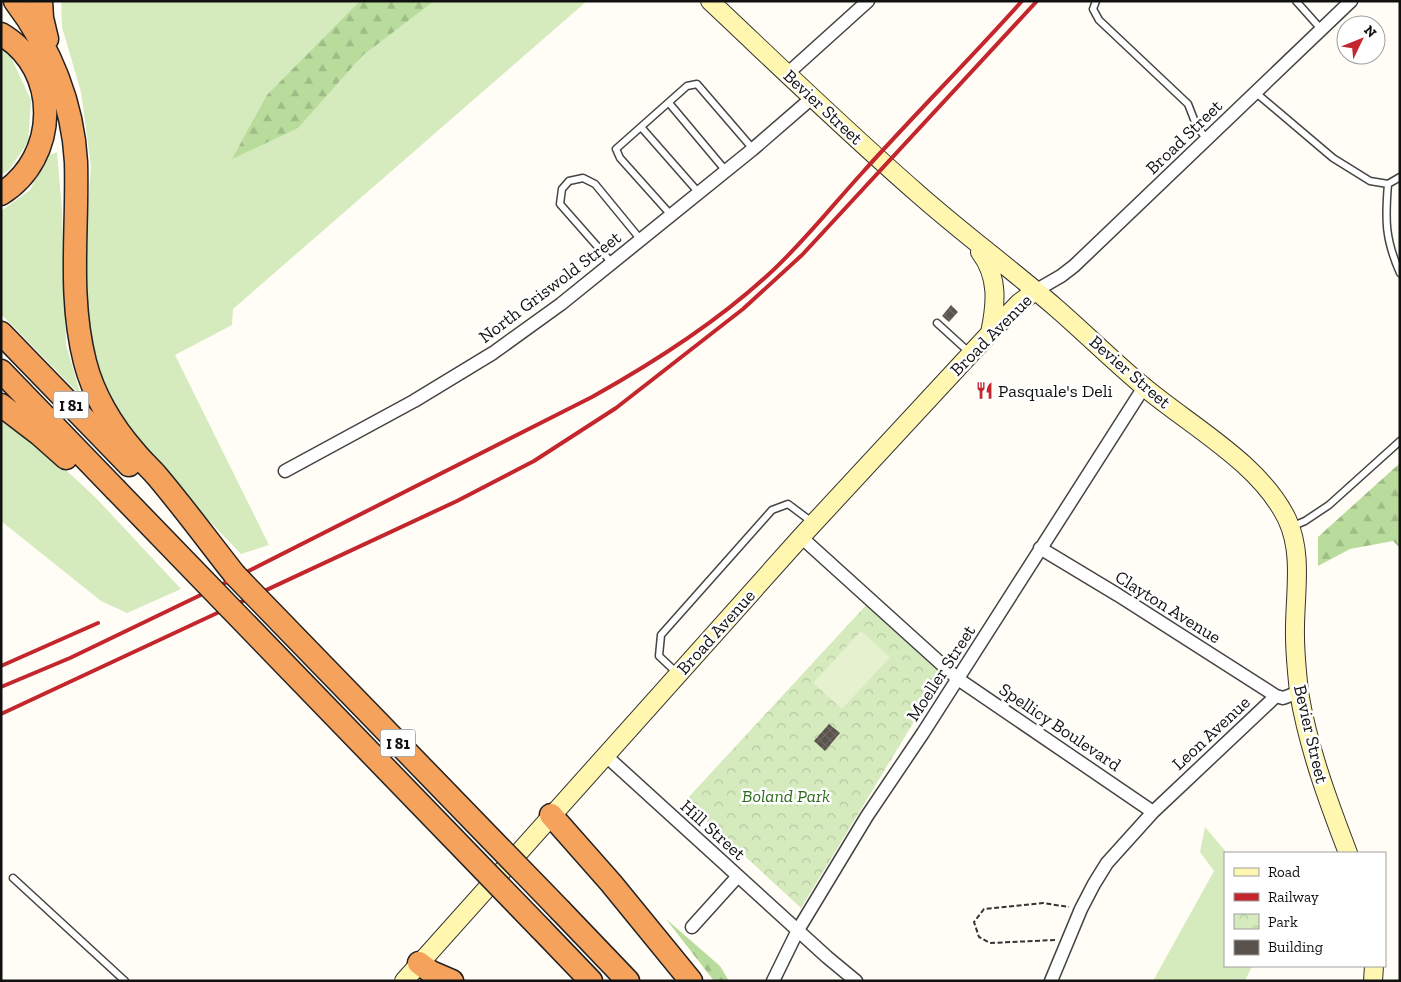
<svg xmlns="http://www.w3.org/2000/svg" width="1401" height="982" font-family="'Zilla Slab',serif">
<defs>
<pattern id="forest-firs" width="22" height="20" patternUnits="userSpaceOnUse" patternTransform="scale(1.25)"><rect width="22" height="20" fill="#b9dc9c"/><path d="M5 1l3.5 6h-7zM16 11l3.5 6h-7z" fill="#9ebc85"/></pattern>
<pattern id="park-crowns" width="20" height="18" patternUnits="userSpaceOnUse" patternTransform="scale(1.25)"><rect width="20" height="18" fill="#d5ebbd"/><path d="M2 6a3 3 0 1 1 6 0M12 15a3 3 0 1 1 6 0" fill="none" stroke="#b6c8a1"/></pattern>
<pattern id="building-cross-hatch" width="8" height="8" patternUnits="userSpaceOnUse" patternTransform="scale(1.25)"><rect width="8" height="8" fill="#5a524d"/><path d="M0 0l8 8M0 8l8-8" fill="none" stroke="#6d6662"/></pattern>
</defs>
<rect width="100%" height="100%" fill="#fffdf5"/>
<path fill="#d5ebbd" d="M61,1h526l-354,308 -1,16 -57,30 94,190 -28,9 -106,-111 -47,-93 -2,-116 5,-68 -10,-74 -19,-65z
M1,49l9,6 21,45 -3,42 -19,28 -8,5z
M57,152l5,59 4,134 15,51 -80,-82v-103l29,-21 17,-34z
M1,421l53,38 42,39 85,91 -54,24 -26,-12 -100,-80z
M1205,827l22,26h-2v113h27l-7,15h-92l61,-110 -14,-19z"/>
<path fill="url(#forest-firs)" d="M360,1h74l-72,55 -64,72 -66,31 35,-64z
M1400,463v85l-7,-7 -43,8 -32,17v-29z
M666,919l54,47 9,15h-15z"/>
<path fill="url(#park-crowns)" d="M870,601l76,68 -145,239 -116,-107z"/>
<path fill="#e6f2cf" d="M861,631l29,26 -48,52 -29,-26z"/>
<path fill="url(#building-cross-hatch)" d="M951,305l7,7 -9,10 -7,-6z
M829,724l11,9 -15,18 -11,-10z"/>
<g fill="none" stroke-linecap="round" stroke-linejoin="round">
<defs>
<path id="lane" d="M1096,1l-3,8 6,11 89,84 9,23 10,12
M1296,1l25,28
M1255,92l78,66 37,23 18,3
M669,103l57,68
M641,127l58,66
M1400,177l-12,7c-3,36 -3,55 12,89
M671,215l-51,-57 -4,-9 71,-63 10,-2 56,65
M612,263l-52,-59 2,-15 7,-8 14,-3 12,6 46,56
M937,323l33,30
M1291,527l14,-6 24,-16 71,-64
M677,673l-18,-17 2,-21 111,-125 16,-6 24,18
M13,878l112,103"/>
<path id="street" d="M787,74l81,-73
M1035,291l26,-15 13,-10 277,-265
M285,471l129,-70 79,-48 68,-49 192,-155 60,-52
M801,537l157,142 195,133
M1040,548l78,47 158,101 7,2 16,-6
M605,755l222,202 29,24
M692,927l46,-51
M773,981l25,-51 69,-114 56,-83 221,-346
M1051,981l30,-72 13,-25 13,-21 46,-51 123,-116"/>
<path id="secondary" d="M710,1c68,64 136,130 206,191 45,40 94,76 139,115 30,26 58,54 88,79 46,39 117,77 144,133 17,36 7,78 8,117 0,18 2,37 4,56 9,55 29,109 49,161
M980,252c19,25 16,52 10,81
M404,981l397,-444 189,-204 29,-30 16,-12
M1373,981l1,-15"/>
<path id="highway" d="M15,1c35,46 58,103 61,161 2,67 -8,134 9,200 8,32 27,64 49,89 7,9 16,17 23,25 27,32 52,66 78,99
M41,1l1,17 5,21
M1,34c60,35 58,124 0,160
M1,333l128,132
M1,371l114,118
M1,405l38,29 27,24
M551,815l60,68 80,98
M561,911l67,70
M541,929l50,52
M419,963l12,9 21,9"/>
</defs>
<use href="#lane" stroke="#444" stroke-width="9"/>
<use href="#street" stroke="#444" stroke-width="15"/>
<use href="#secondary" stroke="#333" stroke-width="20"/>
<use href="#highway" stroke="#222" stroke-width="25"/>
<path stroke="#333" stroke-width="2" stroke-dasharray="5 2.5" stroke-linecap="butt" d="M1055,940l-65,3 -11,-6 -5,-15 10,-13 59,-6 26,4"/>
<use href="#lane" stroke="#fff" stroke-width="6"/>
<use href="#street" stroke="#fff" stroke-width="12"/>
<use href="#secondary" stroke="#fff6b0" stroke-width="18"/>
<use href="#highway" stroke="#f5a25d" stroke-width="22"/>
<path stroke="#c4262e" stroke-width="4" d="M1,666l97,-43
M1,687l69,-29 139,-67 383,-194c63,-35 124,-74 177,-123 34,-31 62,-67 93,-101 52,-58 108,-114 160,-172
M1,714l456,-213 77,-40 82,-53 127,-99 59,-54 235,-254"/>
<defs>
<path id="highway-bridge" d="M115,489l426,440
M235,575l326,336"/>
</defs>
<use href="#highway-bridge" stroke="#222" stroke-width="25" stroke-linecap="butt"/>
<use href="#highway-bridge" stroke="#f5a25d" stroke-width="22"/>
</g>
<defs>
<symbol id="restaurant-bare" viewBox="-9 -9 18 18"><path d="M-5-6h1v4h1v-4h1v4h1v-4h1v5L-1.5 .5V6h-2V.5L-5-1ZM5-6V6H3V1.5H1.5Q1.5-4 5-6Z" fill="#c4262e" stroke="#fff" stroke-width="2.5" paint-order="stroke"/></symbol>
</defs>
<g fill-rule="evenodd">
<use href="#restaurant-bare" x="972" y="378" width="25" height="25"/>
</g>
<g text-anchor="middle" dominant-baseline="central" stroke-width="5" stroke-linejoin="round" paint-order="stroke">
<g fill="#fff" stroke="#585858" stroke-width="1">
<rect x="53.5" y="391.5" width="35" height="27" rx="4"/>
<rect x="380.5" y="729.5" width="35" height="27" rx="4"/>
</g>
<g font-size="16" font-weight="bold" fill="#111">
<text x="71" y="405">I 81</text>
<text x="398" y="743">I 81</text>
</g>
<g font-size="18" fill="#111" stroke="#fff">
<text transform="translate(823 107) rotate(43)">Bevier Street</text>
<text transform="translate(1184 137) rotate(-44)">Broad Street</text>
<text transform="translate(550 287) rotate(-37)">North Griswold Street</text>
<text transform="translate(991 335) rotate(-45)">Broad Avenue</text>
<text transform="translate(1130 372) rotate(41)">Bevier Street</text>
<text transform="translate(1168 607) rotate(32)">Clayton Avenue</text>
<text transform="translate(716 632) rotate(-48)">Broad Avenue</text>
<text transform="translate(941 673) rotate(-57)">Moeller Street</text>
<text transform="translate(1060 727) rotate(34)">Spellicy Boulevard</text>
<text transform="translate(1211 733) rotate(-43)">Leon Avenue</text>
<text transform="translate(1311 734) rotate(77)">Bevier Street</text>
<text transform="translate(713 830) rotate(42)">Hill Street</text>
</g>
<g font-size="18" fill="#111" stroke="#fff" text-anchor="start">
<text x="998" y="391">Pasquale's Deli</text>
</g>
<g font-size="18" font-style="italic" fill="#2f6b1f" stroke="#fff">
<text x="786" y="796">Boland Park</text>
</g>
</g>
<rect width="1401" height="982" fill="none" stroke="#111111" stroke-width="5"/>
<rect x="1224" y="852" width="162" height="115" fill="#ffffff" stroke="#a0a0a0"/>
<rect x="1234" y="868" width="25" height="8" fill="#fff6b0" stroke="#a0a0a0"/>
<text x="1268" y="877" font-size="15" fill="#111111">Road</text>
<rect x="1234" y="893" width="25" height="8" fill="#c4262e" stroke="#a0a0a0"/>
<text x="1268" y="902" font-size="15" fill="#111111">Railway</text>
<rect x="1234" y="914" width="25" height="15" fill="url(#park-crowns)" stroke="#a0a0a0"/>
<text x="1268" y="927" font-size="15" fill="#111111">Park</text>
<rect x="1234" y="940" width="25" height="15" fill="#5a524d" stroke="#a0a0a0"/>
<text x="1268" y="952" font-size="15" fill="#111111">Building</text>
<g transform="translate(1361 40) rotate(47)"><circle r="24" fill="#ffffff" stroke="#a0a0a0"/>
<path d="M0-4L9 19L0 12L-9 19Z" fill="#c4262e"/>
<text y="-8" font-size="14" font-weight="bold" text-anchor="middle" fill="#111111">N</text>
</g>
</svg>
